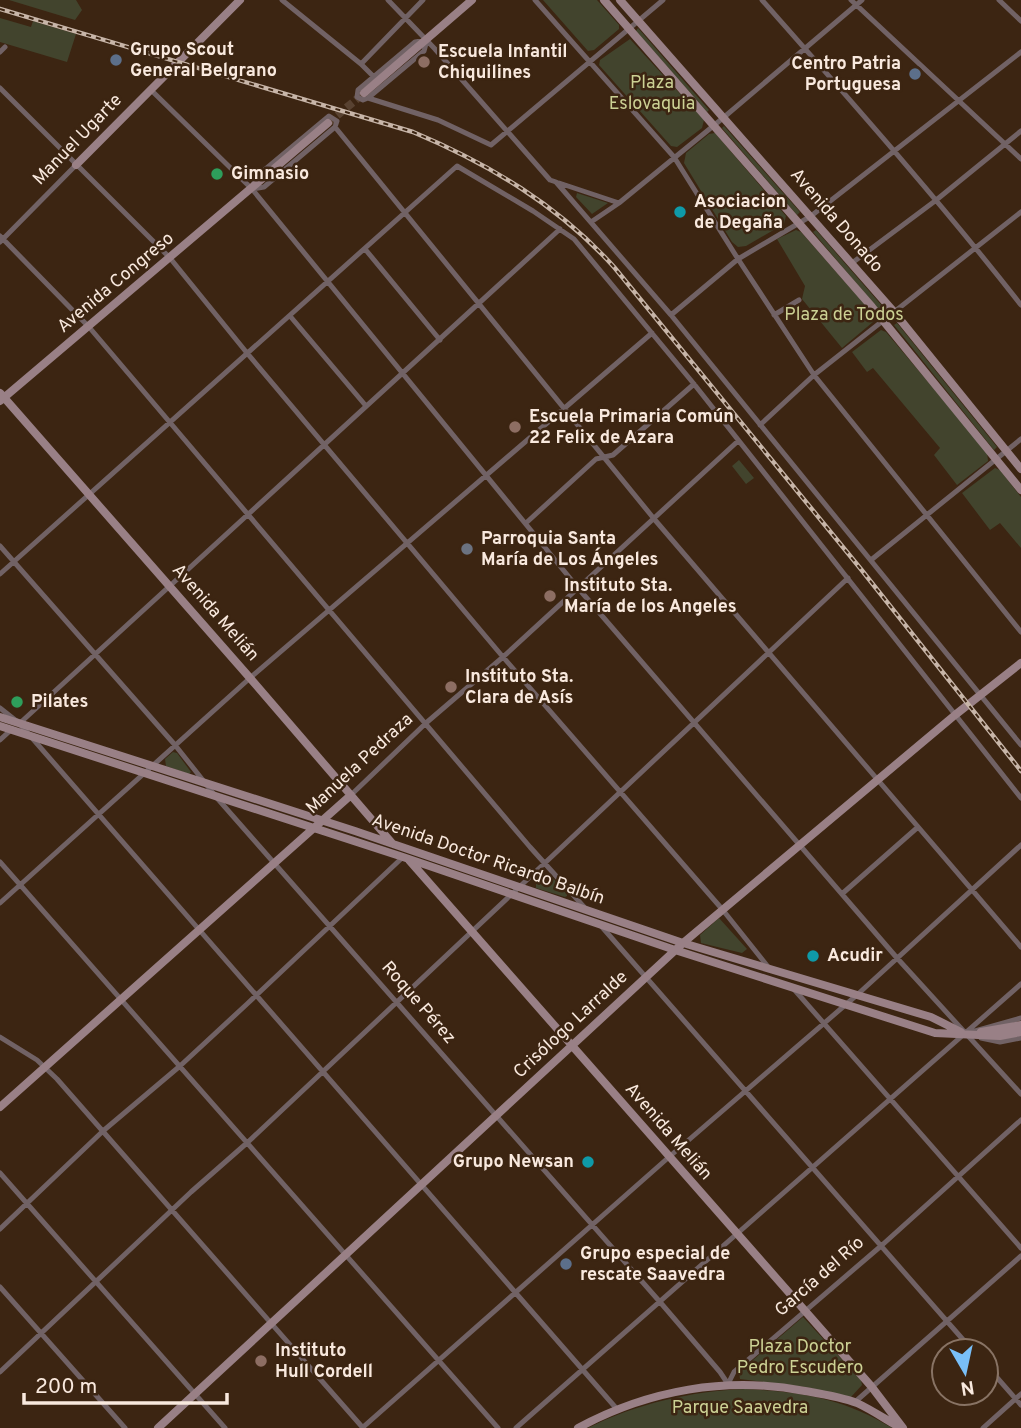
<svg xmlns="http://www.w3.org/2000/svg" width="1021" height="1428" font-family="Overpass,sans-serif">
<rect width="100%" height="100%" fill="#3c2512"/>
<path fill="#42442d" d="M9,0h67l6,10 -7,10z
M543,0h54l22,25v4l-25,21 -6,1z
M0,18l31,9 2,-6 43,13 -9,28 -67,-20z
M638,28l71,82 -2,2 -71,-81z
M630,39l74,81 -2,8 -25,19 -6,-1 -72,-81 1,-5z
M724,126l76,86 -3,3 -75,-87z
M715,133l71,83 -2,8 -38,22 -8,1 -6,-5 -48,-79 2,-10 23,-19z
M577,193l31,10 -16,11 -16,-17z
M796,230l5,2 74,84 -2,6 -31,26 -40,-49 3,-13 -28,-47z
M816,230l67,77 -4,3 -66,-78z
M897,323l100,124 -3,3 -100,-125z
M881,330l5,2 101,120 1,9 -31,24 -23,-30 6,-7 -67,-80 -6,4 -15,-20z
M739,460l15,18 -8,6 -14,-18z
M995,468l5,2 21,27v51l-21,-25 -10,7 -28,-37z
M173,752l4,1 14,19 -2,2 -23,-8 -1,-7z
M548,873l19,20v3l-2,1 -29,-9v-8z
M719,918l28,31 -5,4 -41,-10 -1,-8z
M803,1317l58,63 1,5 -11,12 -46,-10 -65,-8 -1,-7z
M745,1389c56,3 98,9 147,39h-304c47,-24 104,-37 157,-39z"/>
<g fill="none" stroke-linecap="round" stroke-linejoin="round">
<path stroke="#584231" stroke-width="8" stroke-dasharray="8 4" stroke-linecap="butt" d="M328,123l35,-29"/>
<path stroke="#716265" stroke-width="5" d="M282,0l79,64 13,13
M388,0l47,49 115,131 6,2 115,133 350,430
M535,0l139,157 64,102 76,116 207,257
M762,0c88,100 177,200 259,305
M851,0l170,159
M999,0l22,21
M427,40l-3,11 -56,47 -5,2 -6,-3 1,-7 57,-48z
M0,52l5,-5
M361,64l62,-64
M0,88l170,170 77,95 256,304 219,252 47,59
M150,89l102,100 326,399 319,370 124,136
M368,98l70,22 53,25 172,-145
M329,116l8,5 -2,6 -71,60 -12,2 4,-12z
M335,127l320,393 366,427
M559,183l60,20
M591,222l28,-19 104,-85 139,-118
M0,236l89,91 441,520 54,60
M0,242l76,-77
M365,249l75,91
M852,263l83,-62 86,-70
M671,315l67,-56 73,-43 210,-164
M774,315l25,-15
M290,316l76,90
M760,425l54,-50 207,-163
M526,523l70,-64 17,-4 81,-71
M0,546l175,199 42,53 443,504 60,70 8,12 6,-12 147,-126 140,-126
M871,560l150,-121
M0,574l457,-408 76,45 41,28 120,145 327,414
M0,708l19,15 597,685
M20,723l540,-494
M0,740l12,-11
M351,795l75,-72 77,-66 235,-216
M0,862l498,566
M843,893l75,-66
M0,903l250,-225 402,-345
M602,927l371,424
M792,987l229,261
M968,1033l53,-15
M0,1037l37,23 20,19 306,349
M981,1038l19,4 21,-4
M0,1173l225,255
M0,1229l103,-98 77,-65 67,-62 156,-147
M0,1287l125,141
M986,1365l35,40
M0,1372l191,-180 57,-50 600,-564
M855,1402l166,-146
M362,1428l307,-271 189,-163 163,-149
M516,1428l505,-444
M983,1428l38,-34"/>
<path stroke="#998086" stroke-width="8" d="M604,0l268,307 149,183
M620,0l274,312 127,157
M364,93l108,-93
M76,165l164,-165
M0,393l250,285 142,165
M0,401l328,-278
M0,717l355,114 328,112 248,74 30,15
M0,726l403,131 272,93 260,83 65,3 21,-4
M409,860l462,526 32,42
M981,1032l40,-7
M0,1107l351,-312
M158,1428l525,-485 272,-228 66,-52
M578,1428c70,-38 149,-52 227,-37 17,3 36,6 52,12 15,7 28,16 42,24"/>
<defs>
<path id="rail" d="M0,9l413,123c76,32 145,73 201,135l246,301 161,203"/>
</defs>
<use href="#rail" stroke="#c7b5a8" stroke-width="4.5"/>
<use href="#rail" stroke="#3c2512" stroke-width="2" stroke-dasharray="5" stroke-linecap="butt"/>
</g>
<g fill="#5c6f8a" stroke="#3c2512" stroke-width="2.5">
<circle cx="116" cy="60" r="7"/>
<circle cx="915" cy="74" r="7"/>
<circle cx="566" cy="1264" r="7"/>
</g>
<g fill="#8d6e63" stroke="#3c2512" stroke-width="2.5">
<circle cx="424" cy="62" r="7"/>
<circle cx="515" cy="427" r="7"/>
<circle cx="550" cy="596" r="7"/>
<circle cx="451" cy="687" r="7"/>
<circle cx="261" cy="1361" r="7"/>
</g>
<g fill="#2e9e5b" stroke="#3c2512" stroke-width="2.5">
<circle cx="217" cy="174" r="7"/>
<circle cx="17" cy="702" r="7"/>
</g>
<g fill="#0f9aa8" stroke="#3c2512" stroke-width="2.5">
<circle cx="680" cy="212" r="7"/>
<circle cx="813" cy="956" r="7"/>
<circle cx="588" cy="1162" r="7"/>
</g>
<circle fill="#6b7280" stroke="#3c2512" stroke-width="2.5" cx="467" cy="549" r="7"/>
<g text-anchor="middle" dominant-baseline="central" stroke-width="5" stroke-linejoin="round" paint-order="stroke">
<g font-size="18" font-weight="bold" fill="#f9e9de" stroke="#3c2512" text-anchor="start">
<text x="130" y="50">Grupo Scout<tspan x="130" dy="21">General Belgrano</tspan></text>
<text x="438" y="52">Escuela Infantil<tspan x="438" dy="21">Chiquilines</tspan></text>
<text x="901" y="64" text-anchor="end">Centro Patria<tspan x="901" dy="21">Portuguesa</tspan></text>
<text x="231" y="174">Gimnasio</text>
<text x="694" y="202">Asociacion<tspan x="694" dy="21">de Degaña</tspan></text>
<text x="529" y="417">Escuela Primaria Común<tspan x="529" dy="21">22 Felix de Azara</tspan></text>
<text x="481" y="539">Parroquia Santa<tspan x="481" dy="21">María de Los Ángeles</tspan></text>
<text x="564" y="586">Instituto Sta.<tspan x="564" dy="21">María de los Angeles</tspan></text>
<text x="465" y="677">Instituto Sta.<tspan x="465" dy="21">Clara de Asís</tspan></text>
<text x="31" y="702">Pilates</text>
<text x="827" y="956">Acudir</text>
<text x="574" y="1162" text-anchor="end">Grupo Newsan</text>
<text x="580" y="1254">Grupo especial de<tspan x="580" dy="21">rescate Saavedra</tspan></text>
<text x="275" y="1351">Instituto<tspan x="275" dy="21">Hull Cordell</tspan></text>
</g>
<g font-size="18" fill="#ccd194" stroke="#3c2512">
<text x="652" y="83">Plaza<tspan x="652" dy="21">Eslovaquia</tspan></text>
<text x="844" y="315">Plaza de Todos</text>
<text x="800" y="1347">Plaza Doctor<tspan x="800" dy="21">Pedro Escudero</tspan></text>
<text x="740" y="1408">Parque Saavedra</text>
</g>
<g font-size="18" fill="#f9e9de" stroke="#3c2512">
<text transform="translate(78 140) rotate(-46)">Manuel Ugarte</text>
<text transform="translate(836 221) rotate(49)">Avenida Donado</text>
<text transform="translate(116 283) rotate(-40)">Avenida Congreso</text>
<text transform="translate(215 613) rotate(49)">Avenida Melián</text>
<text transform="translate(360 764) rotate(-43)">Manuela Pedraza</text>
<text transform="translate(488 860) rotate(19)">Avenida Doctor Ricardo Balbín</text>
<text transform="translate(418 1003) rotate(49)">Roque Pérez</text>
<text transform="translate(571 1025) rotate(-43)">Crisólogo Larralde</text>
<text transform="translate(668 1132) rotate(49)">Avenida Melián</text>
<text transform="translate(820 1277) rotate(-41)">García del Río</text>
</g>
</g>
<g transform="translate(965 1372) rotate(171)"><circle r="33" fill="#3c2512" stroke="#887364" stroke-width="2"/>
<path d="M0-5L12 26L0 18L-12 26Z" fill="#79bff8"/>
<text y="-10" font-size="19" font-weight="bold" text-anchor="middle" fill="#f9e9de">N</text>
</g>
<path d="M24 1393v10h203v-10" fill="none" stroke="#f9e9de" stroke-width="3.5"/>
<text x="35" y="1393" font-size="21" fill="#f9e9de" stroke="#3c2512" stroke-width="5" paint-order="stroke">200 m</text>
</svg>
